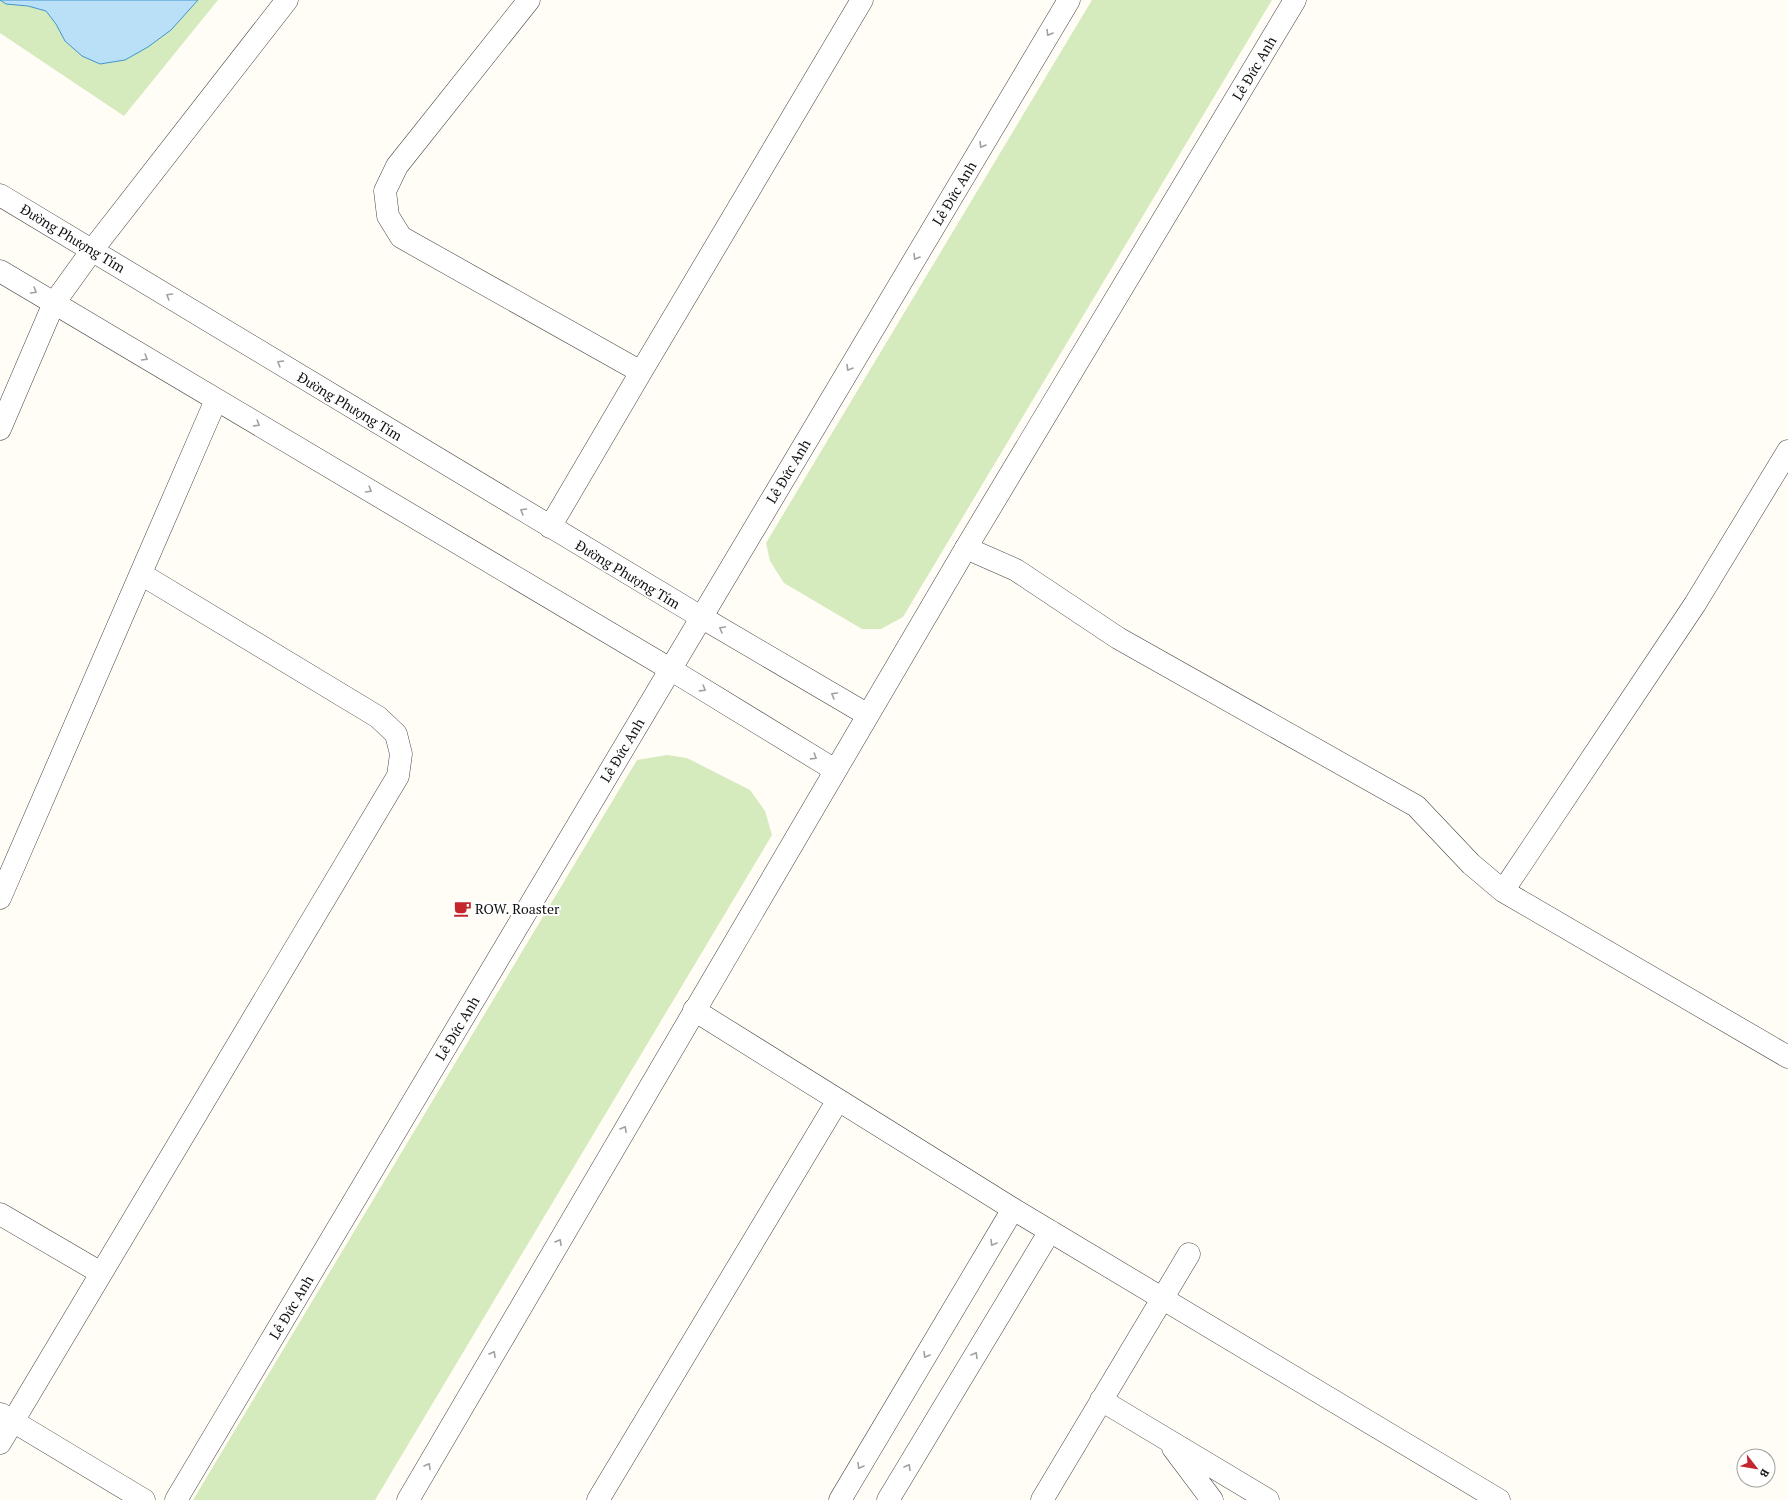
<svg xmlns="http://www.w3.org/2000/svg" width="1788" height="1500" font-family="'PT Serif',serif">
<rect width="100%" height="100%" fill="#fffdf5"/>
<path fill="#d5ebbd" d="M198,0h20l-94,116 -124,-83v-32c14,7 31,2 45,10 11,6 14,22 21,30 5,6 11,10 16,15l112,-51z
M1092,0h180l-369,617 -22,12h-19l-78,-46 -14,-22 -4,-18z
M667,755l20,3 63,32 15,21 7,24 -397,665h-182l444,-740z"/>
<path fill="#b9e0f7" stroke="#3f96cf" d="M0,0h198l-27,30 -23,17 -23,13 -25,4 -18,-8 -17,-15 -9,-17 -10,-13 -18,-5 -22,-2z"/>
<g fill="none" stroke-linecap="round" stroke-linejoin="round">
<defs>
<path id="minor" d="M529,0l-132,166 -12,25 3,25 13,21 240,135
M0,195l701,422
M0,271l670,398
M0,429l54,-126 39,-54 194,-249
M550,527l91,-155 221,-372
M966,548l50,22 102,68 298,168 55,58 32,27 285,166
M1503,891l192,-287 93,-153
M0,898l216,-498
M694,1010l319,199 486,291
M0,1214l101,59
M1101,1400l167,100
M1,1414l143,86
M0,1443l398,-667 3,-22 -5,-20 -18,-17 -237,-143
M1173,1448l39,52
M598,1500l240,-400
M840,1500l173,-291
M888,1500l162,-269
M1042,1500l147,-246"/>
<path id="tertiary" d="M701,617l167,98
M670,669l165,101
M176,1500l893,-1500
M408,1500l558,-952 329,-548"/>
</defs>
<use href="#minor" stroke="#444" stroke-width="23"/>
<use href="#tertiary" stroke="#444" stroke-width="23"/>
<use href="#minor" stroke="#fff" stroke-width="22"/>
<use href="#tertiary" stroke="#fff" stroke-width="22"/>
</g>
<defs><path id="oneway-chevron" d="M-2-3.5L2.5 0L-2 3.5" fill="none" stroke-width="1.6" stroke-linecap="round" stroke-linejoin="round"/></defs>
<g stroke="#a0a0a0">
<use href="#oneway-chevron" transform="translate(1049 33) rotate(121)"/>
<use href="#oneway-chevron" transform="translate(982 145) rotate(121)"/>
<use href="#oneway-chevron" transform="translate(916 257) rotate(121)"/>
<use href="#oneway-chevron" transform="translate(34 291) rotate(31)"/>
<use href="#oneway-chevron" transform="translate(169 296) rotate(-149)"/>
<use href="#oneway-chevron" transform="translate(145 358) rotate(31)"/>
<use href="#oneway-chevron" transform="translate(280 363) rotate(-149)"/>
<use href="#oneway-chevron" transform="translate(849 368) rotate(121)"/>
<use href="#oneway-chevron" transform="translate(257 424) rotate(31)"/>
<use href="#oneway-chevron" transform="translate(369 490) rotate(31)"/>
<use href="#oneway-chevron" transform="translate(523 511) rotate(-149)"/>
<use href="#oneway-chevron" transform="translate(722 629) rotate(-150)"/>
<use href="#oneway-chevron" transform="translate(703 689) rotate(32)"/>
<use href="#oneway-chevron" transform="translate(834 695) rotate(-150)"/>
<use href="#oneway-chevron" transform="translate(814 757) rotate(32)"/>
<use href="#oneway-chevron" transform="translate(624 1129) rotate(-60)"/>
<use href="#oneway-chevron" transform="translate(559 1242) rotate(-60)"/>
<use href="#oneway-chevron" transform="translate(993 1243) rotate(121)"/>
<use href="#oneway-chevron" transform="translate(493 1354) rotate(-60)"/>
<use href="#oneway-chevron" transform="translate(926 1355) rotate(121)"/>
<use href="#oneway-chevron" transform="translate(975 1355) rotate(-59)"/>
<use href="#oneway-chevron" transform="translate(428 1466) rotate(-60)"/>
<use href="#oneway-chevron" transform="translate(860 1466) rotate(121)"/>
<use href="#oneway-chevron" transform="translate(908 1467) rotate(-59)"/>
</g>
<defs>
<symbol id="cafe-bare" viewBox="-9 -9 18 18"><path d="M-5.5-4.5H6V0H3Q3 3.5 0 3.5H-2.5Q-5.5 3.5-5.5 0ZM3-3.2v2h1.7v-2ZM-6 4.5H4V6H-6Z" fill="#c4262e" stroke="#fff" stroke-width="2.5" paint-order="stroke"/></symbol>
</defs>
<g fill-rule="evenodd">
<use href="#cafe-bare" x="450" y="896" width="25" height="25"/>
</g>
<g text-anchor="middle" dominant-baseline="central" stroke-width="4" stroke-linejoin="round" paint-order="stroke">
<g font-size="14" fill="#111" stroke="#fff">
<text transform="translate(1254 68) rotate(-59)">Lê Đức Anh</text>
<text transform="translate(954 193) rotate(-59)">Lê Đức Anh</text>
<text transform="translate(73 238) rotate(31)">Đường Phượng Tím</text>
<text transform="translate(350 406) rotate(31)">Đường Phượng Tím</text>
<text transform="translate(788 471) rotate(-59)">Lê Đức Anh</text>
<text transform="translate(628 574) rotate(31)">Đường Phượng Tím</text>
<text transform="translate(622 750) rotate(-59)">Lê Đức Anh</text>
<text transform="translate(457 1028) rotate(-59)">Lê Đức Anh</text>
<text transform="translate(291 1307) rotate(-59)">Lê Đức Anh</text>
</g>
<g font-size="14" fill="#111" stroke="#fff" text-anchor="start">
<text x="475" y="908">ROW. Roaster</text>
</g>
</g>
<g transform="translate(1756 1468) rotate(121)"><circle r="19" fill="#ffffff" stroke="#a0a0a0"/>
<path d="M0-3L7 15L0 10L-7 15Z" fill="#c4262e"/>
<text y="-6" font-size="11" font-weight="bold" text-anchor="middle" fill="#111111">B</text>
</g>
</svg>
